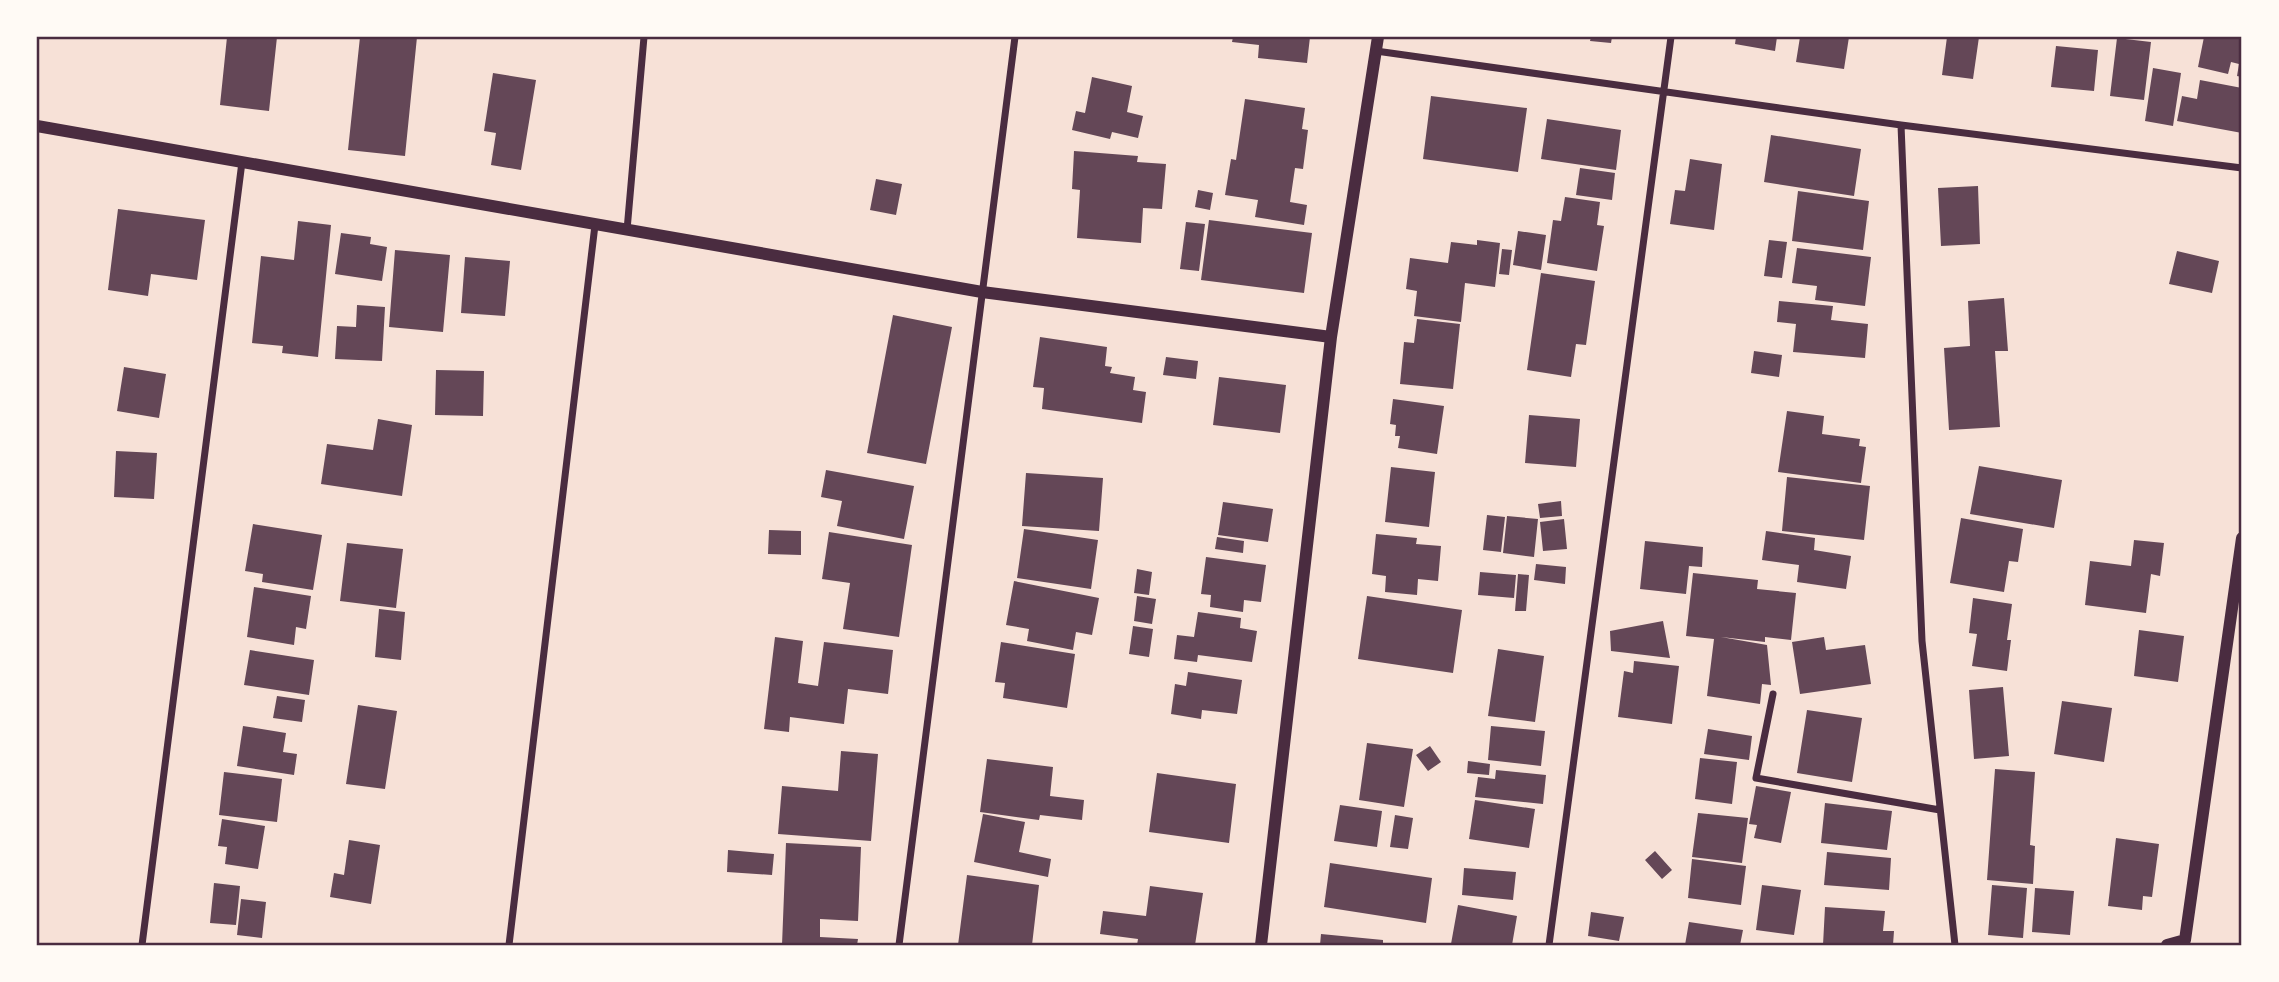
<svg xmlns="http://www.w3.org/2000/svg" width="2279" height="982" font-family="'Fira Sans Condensed',sans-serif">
<rect width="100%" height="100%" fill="#f7e1d7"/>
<path fill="#644757" d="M227,37h50l-8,74 -49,-6z
M360,37h57l-12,119 -57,-6z
M1233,37h77l-3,26 -49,-5 1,-13 -27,-3z
M1591,37h21l-1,6 -21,-2z
M1736,37h41l-2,14 -40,-7z
M1800,37h49l-5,32 -48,-7z
M1947,37h32l-6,42 -31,-4z
M2204,37l38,2v38l-5,-1 2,-12 -8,-2 -3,12 -30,-7z
M2117,38l34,4 -7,58 -34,-4z
M2056,46l42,4 -4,41 -43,-4z
M2153,68l28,5 -8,53 -28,-5z
M493,73l43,7 -15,90 -30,-5 5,-32 -12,-2z
M1092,77l40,9 -5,26 16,4 -5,22 -26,-6 -2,7 -38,-9 4,-19 9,2z
M2200,80l42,8v45l-65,-12 5,-25 15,3z
M1431,96l96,12 -9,64 -95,-13z
M1245,99l60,9 -3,21 6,1 -5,39 -8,-1 -5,34 17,3 -3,20 -49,-8 3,-17 -33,-5 6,-36 5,1z
M1547,119l74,11 -5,40 -75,-11z
M1771,135l90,14 -7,47 -90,-14z
M1074,151l64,5 -1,6 29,2 -4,45 -19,-1 -2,35 -64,-5 3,-48 -8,-1z
M1690,159l32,5 -8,66 -44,-6 5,-34 10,1z
M1580,168l35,5 -3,27 -36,-5z
M876,179l26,5 -6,31 -26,-5z
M1978,186l2,58 -39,2 -3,-58z
M1198,190l15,3 -3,17 -15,-3z
M1798,191l71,10 -6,49 -71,-9z
M1565,197l35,5 -3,23 7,1 -7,45 -50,-8 6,-43 8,1z
M118,209l87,11 -8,60 -46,-6 -3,22 -40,-6z
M1209,220l103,13 -8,60 -103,-13z
M298,221l33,4 -13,132 -36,-4 1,-7 -31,-3 9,-87 33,4z
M1186,222l19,2 -6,47 -19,-2z
M1518,231l28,4 -5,35 -28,-5z
M341,233l30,4 -1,7 17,3 -5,34 -47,-7z
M1477,240l23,3 -5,44 -30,-4 -4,39 -47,-6 3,-25 -11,-2 4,-31 38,5 3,-21 26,3z
M1769,240l18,2 -5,36 -18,-2z
M1797,248l74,9 -6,49 -50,-6 2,-14 -25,-3z
M1502,249l10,1 -3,25 -10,-1z
M395,250l55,5 -7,77 -54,-5z
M2177,251l42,10 -7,32 -43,-9z
M465,257l45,4 -5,55 -44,-3z
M1541,273l54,8 -9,64 -10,-1 -5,33 -44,-7z
M2004,298l4,53h-13l5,76 -51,3 -5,-82 26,-2 -2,-45z
M1779,301l54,5 -2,14 37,4 -3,34 -72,-6 3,-28 -19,-2z
M357,305l28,2 -3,54 -47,-2 2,-33 19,1z
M893,315l59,12 -26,137 -59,-11z
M1417,319l43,5 -7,65 -53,-5 4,-42 10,1z
M1040,337l67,10 -2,19 7,1 -2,6 25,4 -2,13 13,2 -4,31 -100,-14 2,-21 -11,-1z
M1754,351l28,4 -3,22 -28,-4z
M1166,357l32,4 -2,18 -33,-4z
M124,367l42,7 -7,44 -42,-7z
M436,370l48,1 -1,45 -48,-1z
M1219,377l67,8 -6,48 -67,-8z
M1393,399l51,7 -7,48 -39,-6 2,-12h-5l1,-11 -6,-1z
M1787,411l37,5 -2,18 38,5 -1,7 7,1 -5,36 -83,-11z
M1529,415l51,4 -4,48 -51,-4z
M378,419l34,6 -10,71 -81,-12 6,-40 46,6z
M116,451l41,2 -3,46 -40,-2z
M1979,466l83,14 -8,48 -84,-14z
M1391,467l44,5 -6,55 -44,-5z
M826,470l88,16 -10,53 -67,-13 5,-25 -21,-4z
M1026,473l77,5 -4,53 -77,-5z
M1787,477l83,9 -6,54 -82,-9z
M1561,501l1,15 -22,2 -2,-14z
M1223,502l50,7 -5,33 -50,-7z
M1487,515l18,2 -4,35 -18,-2z
M1507,516l31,3 -4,38 -31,-4z
M1961,518l62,11 -5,33 -9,-1 -5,31 -54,-9z
M1564,519l3,30 -24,2 -3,-29z
M253,524l69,11 -9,55 -51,-8 1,-8 -18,-3z
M1024,529l74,11 -7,49 -74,-11z
M769,530l32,1v24l-33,-1z
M1766,531l49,7 -1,12 37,6 -5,33 -49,-7 2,-17 -37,-5z
M829,532l83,13 -13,92 -56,-8 7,-46 -28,-4z
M1376,534l41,4 -1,6 25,2 -3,35 -20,-2 -1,16 -32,-3 1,-16 -14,-2z
M1217,537l27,4 -1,12 -28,-4z
M2134,540l30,3 -4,33 -9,-2 -5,39 -61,-8 5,-44 41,5z
M1645,541l58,6 -1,20 -13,-1 -3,28 -46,-5z
M347,543l56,6 -7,59 -56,-7z
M1206,557l60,8 -5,37 -17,-2 -1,12 -33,-5 1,-12 -10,-1z
M1536,564l30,3 -1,17 -31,-4z
M1137,569l15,3 -3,23 -15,-2z
M1480,572l36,3 -2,23 -36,-3z
M1693,573l65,7 -1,9 39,4 -5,47 -26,-3v5l-44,-5 46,8 4,40 -9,-1 -2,20 -53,-8 7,-57 -28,-3z
M1518,574l11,1 -3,36h-11z
M1014,581l85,17 -7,37 -16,-3 -3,18 -46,-9 2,-12 -23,-4z
M254,587l57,9 -5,33 -10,-2 -2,18 -47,-8z
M1137,596l19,3 -4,25 -18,-3z
M1367,596l95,14 -9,63 -95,-14z
M1973,598l39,6 -5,36h4l-4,31 -35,-5 5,-32 -8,-1z
M379,609l26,3 -4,48 -26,-3z
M1198,612l43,6 -1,10 17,3 -5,31 -54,-7 -1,7 -23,-3 3,-24 17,2z
M1663,621l7,37 -59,-7 -1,-20z
M1133,626l20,3 -4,28 -20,-3z
M2139,630l45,6 -6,46 -44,-6z
M775,637l28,4 -5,42 20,3 6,-44 69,8 -5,44 -40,-5 -4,35 -54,-7 -1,15 -25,-3z
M1824,637l2,13 39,-5 6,39 -71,10 -8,-52z
M1001,642l74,12 -8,54 -64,-10 2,-15 -10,-1z
M1498,649l46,7 -9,66 -47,-6z
M250,650l64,10 -5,35 -65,-10z
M1634,661l45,5 -7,58 -54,-7 6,-46 9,2z
M1188,672l54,8 -5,34 -35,-4 -1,9 -30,-5 4,-30 11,2z
M2003,687l6,69 -35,3 -5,-69z
M277,696l28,4 -3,22 -29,-4z
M2062,701l50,7 -8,54 -50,-8z
M358,705l39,6 -12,78 -39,-5z
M1807,710l55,8 -10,64 -55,-9z
M243,726l43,7 -3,19 14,2 -3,21 -57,-9z
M1491,726l54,5 -4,35 -53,-6z
M1708,729l44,7 -3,24 -45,-6z
M1367,743l46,6 -9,58 -45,-7z
M1430,746l11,16 -13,9 -12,-16z
M841,751l37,3 -7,87 -93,-7 4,-48 56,5z
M1700,758l37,4 -5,42 -37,-5z
M987,759l66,8 -3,29 34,4 -2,20 -42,-5 -1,5 -59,-8z
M1468,761l22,3 -1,11 -22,-2z
M1995,769l40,3 -5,73 5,1 -2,38 -46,-4z
M1496,770l50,5 -3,29 -68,-7 3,-20 17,2z
M224,772l58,7 -5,43 -58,-7z
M1157,773l79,11 -7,59 -80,-11z
M1756,786l35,6 -10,51 -27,-5 3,-13 -8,-1z
M1475,800l60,9 -6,39 -60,-9z
M1825,803l67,8 -5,39 -66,-7z
M1340,805l42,6 -5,36 -43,-6z
M1698,813l50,5 -6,45 -50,-6z
M983,814l42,8 -6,30 32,7 -3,18 -74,-15z
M1395,815l18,3 -5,31 -18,-2z
M222,819l43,7 -7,43 -33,-5 2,-17 -9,-1z
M2116,838l43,6 -7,53 -9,-1 -1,14 -34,-4z
M349,840l31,5 -9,59 -41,-7 4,-24 10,2z
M786,843l75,4 -3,74 -38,-2v18l38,2 -1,6h-75z
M728,850l46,4 -2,21 -45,-3z
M1655,851l17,19 -10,9 -17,-19z
M1827,852l64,6 -2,32 -65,-5z
M1692,859l54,7 -5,39 -53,-7z
M1330,863l102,15 -6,45 -102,-16z
M1464,868l52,4 -3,28 -51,-5z
M967,875l72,10 -7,60h-74z
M214,883l26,3 -4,39 -26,-2z
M1762,885l39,5 -7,45 -38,-5z
M1992,885l35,3 -4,50 -35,-3z
M1150,886l53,7 -8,52h-58l1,-6 -38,-5 3,-23 43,5z
M2035,888l39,3 -4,44 -38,-3z
M241,899l25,3 -4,36 -25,-3z
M1458,905l59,11 -5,29 -61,-1z
M1825,907l60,4 -2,20h11l-1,14h-70z
M1591,912l33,5 -5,24 -31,-5z
M1689,922l54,8 -3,15h-55z
M1321,934l62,6v5h-63z"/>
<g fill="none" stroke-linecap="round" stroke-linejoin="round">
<path stroke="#4a2c40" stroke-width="7" d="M1376,51l525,74 341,43
M1901,125l21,516 33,304
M627,230l17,-193
M1773,694l-17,84 184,32
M142,945l100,-783
M509,945l86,-720
M899,945l116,-908
M1549,945l122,-908"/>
<path stroke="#4a2c40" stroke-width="12" d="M37,126l945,166 349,45
M1261,945l70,-608 47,-300
M2167,945l18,-5 57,-402"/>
</g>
<rect width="2279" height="982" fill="none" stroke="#fffaf5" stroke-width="77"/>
<rect x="38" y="38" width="2202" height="906" fill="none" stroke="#4a2c40" stroke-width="2.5"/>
</svg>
